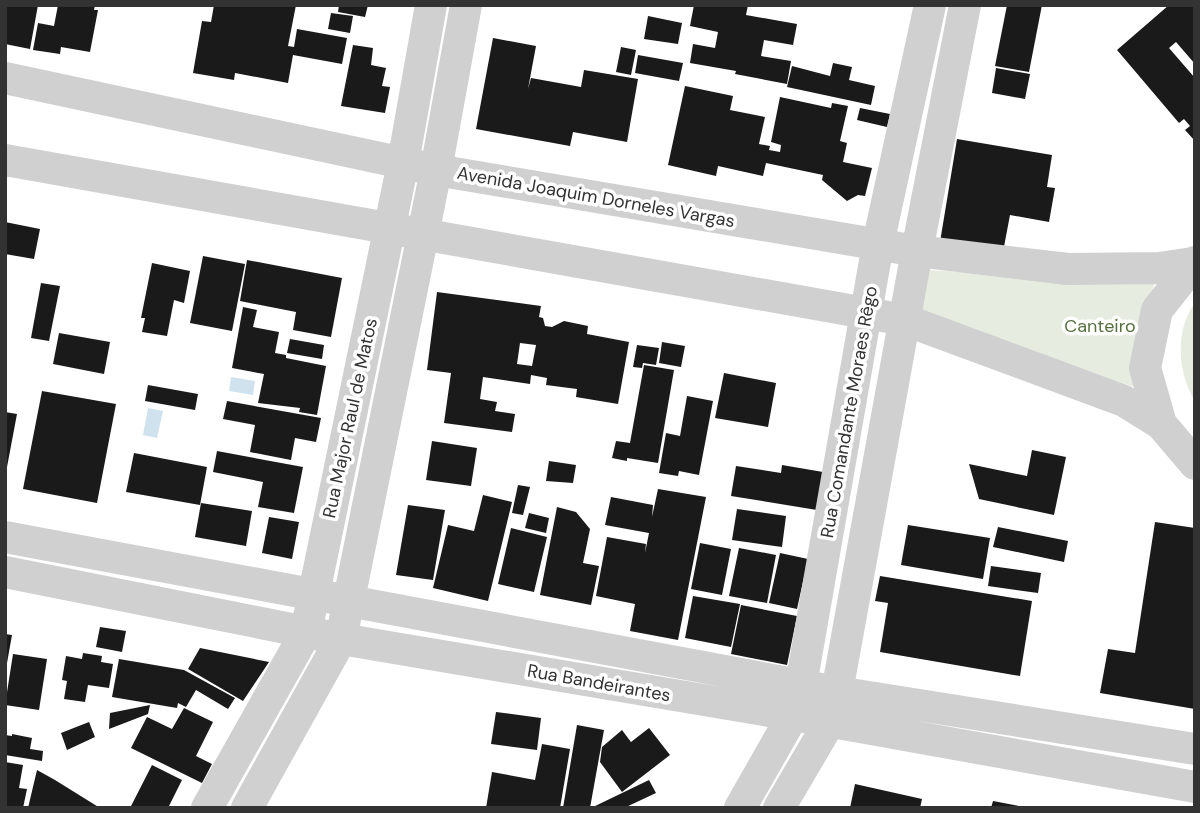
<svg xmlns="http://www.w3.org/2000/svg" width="1200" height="813" font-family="'DM Sans',sans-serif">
<rect width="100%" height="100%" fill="#fff"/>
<path fill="#e6ecdf" d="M927,270l227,13 -17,105 -218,-73z
M1195,303v98c-18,-28 -20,-72 0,-98z"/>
<path fill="#cfe2ee" d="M231,377l24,4 -2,14 -24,-4z
M148,408l15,3 -6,27 -14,-3z"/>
<path fill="#1a1a1a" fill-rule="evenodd" d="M5,5h33l-8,44 -25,-5z
M58,5h37l-1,5h4l-8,42 -29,-5 -1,7 -27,-4 5,-27 16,3z
M214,5h82l-8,41 6,1 3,-18 50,9 -5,26 -49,-9 -5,28 -53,-10 -1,7 -41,-7 9,-52 9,1z
M339,5h29l-3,12 -27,-5z
M694,5h54l-2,10 51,9 -4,21 -29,-5 -3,16 30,5 -4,23 -52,-10 1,-3 -46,-8 3,-19 22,4 3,-16 -28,-6z
M1007,5h35l-13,67 -34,-6z
M1169,5h26v59l-19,-22 -7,6 26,30v63l-10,-11 5,-4 -6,-7 -5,4 -62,-73z
M331,13l22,3 -3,17 -22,-4z
M648,16l34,7 -4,21 -34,-5z
M493,38l43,8 -8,43 3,-11 50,9 3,-17 54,9 -11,63 -54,-10 -3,14 -94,-17z
M353,45l20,3 -2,17 15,3 -4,18 8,1 -5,26 -44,-7z
M621,47l15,3 -5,25 -15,-3z
M638,55l45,8 -4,18 -44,-8z
M833,63l19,4 -3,13 26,6 -4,19 -84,-18 5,-21 38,10z
M996,68l34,6 -5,25 -33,-6z
M685,86l48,10 -3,14 35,7 -6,27 11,2 -1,4 11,2 1,-7 -10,-3 9,-45 51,11 1,-5 16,3 -8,35 7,2 -4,19 29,6 -7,28 -7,-1 -11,6 -25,-21 1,-5 -57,-12 -3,13 -45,-10 -2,10 -48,-11z
M860,108l30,6 -3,13 -30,-7z
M957,139l95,16 -5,32 8,1 -6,34 -39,-7 -7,37 -63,-10z
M5,222l35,7 -6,30 -29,-5z
M203,256l42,8 -13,67 -42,-8z
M247,260l95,18 -11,59 -38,-7 3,-18 -56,-11z
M152,263l38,8 -6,32 -10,-3 -7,36 -25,-4 3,-14h-4z
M41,283l19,3 -11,55 -18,-3z
M437,292l104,14 -2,11 4,1 2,8 7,1 12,-6 24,5 -1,8 42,8 -11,62 -42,-7 1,-8 -31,-4 1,-7 -16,-3 -1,9 -47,-7 -3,22 17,3 -2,9 20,3 -3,18 -68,-9 7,-50 -24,-3zM520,343l16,2 -4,21 -15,-2z
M243,307l14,3 -4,17 26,5 -4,21 11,2v3l40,8 -9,49 -18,-3 1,-4 -42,-5 6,-29 -32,-6z
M59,333l51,9 -6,32 -51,-10z
M290,339l34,6 -2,14 -35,-6z
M662,342l23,4 -4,21 -22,-4z
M637,345l22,3 -3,17 -13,-2 -1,5 -9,-1z
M644,365l30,5 -16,93 -31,-5v3l-15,-3 4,-17 14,2z
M724,373l52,10 -8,44 -53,-9z
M148,385l50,9 -3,16 -50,-9z
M42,391l74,13 -19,99 -74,-14z
M687,396l26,5 -14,74 -20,-4 -1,5 -19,-3 7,-40 14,3z
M227,401l94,17 -5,24 -21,-4 -4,22 -41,-8 5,-27 -32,-6z
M5,412l12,2 -10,53h-2z
M432,441l45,7 -6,38 -45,-6z
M1032,450l34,7 -12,58 -75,-16 -10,-35 58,12z
M217,451l86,16 -9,46 -36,-6 5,-25 -50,-10z
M134,453l73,14 -7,38 -74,-13z
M549,461l27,4 -3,18 -27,-2z
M782,465l41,7 -6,38 -86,-14 5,-30 45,7z
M518,485l12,2 -7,28 -11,-2z
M658,489l48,8 -28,143 -48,-9 5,-27 -39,-8 11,-59 39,7 -1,9 4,-20 -44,-8 6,-28 42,8 -1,12z
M483,495l29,7 -24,99 -55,-13 15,-63 26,6z
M201,503l51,8 -6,35 -51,-9z
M408,505l37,5 -12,70 -37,-5z
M557,507l19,5 14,17 -7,34 16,3 -8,39 -51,-10z
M737,509l49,7 -4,31 -50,-7z
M529,513l20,5 -3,15 -21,-5z
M269,517l30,5 -7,37 -30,-6z
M1155,522l40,6v87l-2,11h2v83l-95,-16 8,-44 27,4z
M908,525l82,13 -7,41 -82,-14z
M998,527l70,14 -4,21 -71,-15z
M511,528l36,9 -13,55 -36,-8z
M700,543l31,6 -9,46 -31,-6z
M739,548l37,7 -9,48 -38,-7z
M780,553l28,6 -11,50 -28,-6z
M991,566l50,7 -3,20 -50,-7z
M880,576l152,25 -12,75 -140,-24 8,-49 -13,-2z
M693,596l47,8 -9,43 -46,-9z
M741,605l56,11 -10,49 -56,-11z
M100,627l26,4 -4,21 -26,-5z
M5,634l7,1 -5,28h-2z
M200,648l69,14 -26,39 -55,-32z
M83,653l19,3 -1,6 12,2 -4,24 -21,-3 -3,17 -21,-3 3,-18 -5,-1 4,-24 16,3z
M13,654l34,5 -8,51 -34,-5z
M119,659l65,11 51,28 -7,11 -32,-19 -10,17 -8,-4 -1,5 -65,-11z
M150,705l-2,9 -39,15 1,-16z
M184,708l29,14 -17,34 16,8 -10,19 -71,-35 16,-31 25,12z
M496,712l45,6 -4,32 -46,-6z
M89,722l6,15 -28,13 -6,-17z
M577,725l27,5 -14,78h-27z
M649,728l21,27 -48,37 -22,-30 2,-15 20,-17 9,12z
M12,734l20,4 -2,11 13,2 -1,10 -37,-6v-20l7,1z
M542,744l28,5 -10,59h-74l6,-36 43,8z
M5,762l18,3 -4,23 8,1 -4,19h-18z
M152,765l30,15 -14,28h-38z
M37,770l18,10 45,28h-72z
M649,780l7,13 -32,15h-33z
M855,784l67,15 -2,9h-70z
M993,801l26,5v2h-28z"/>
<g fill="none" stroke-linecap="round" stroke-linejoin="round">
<path stroke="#d0d0d0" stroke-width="32" d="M5,78l431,92 481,81 151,18 91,-1 34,-5
M5,160l900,160 219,81 37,23
M1195,262l-38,48 -12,58 16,56 34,40
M5,537l832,155 358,57
M5,572l336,67 452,76 402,72
M207,808l99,-176 97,-469 28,-158
M247,808l94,-169 95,-469 30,-165
M740,808l53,-93 8,-30 77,-441 52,-239
M779,808l50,-85 8,-31 80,-441 48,-246"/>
</g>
<g text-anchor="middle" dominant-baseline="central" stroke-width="7" stroke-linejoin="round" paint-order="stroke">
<g font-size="18" fill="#333" stroke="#fff">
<text transform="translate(596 197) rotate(10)">Avenida Joaquim Dorneles Vargas</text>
<text transform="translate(849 412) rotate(-80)">Rua Comandante Moraes Rêgo</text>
<text transform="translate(350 418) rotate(-78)">Rua Major Raul de Matos</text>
<text transform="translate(599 683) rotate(10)">Rua Bandeirantes</text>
</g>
<g font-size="18" fill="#56703f" stroke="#fff">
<text x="1100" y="326">Canteiro</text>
</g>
</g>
<rect width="1200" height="813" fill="none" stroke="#333333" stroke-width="14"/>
</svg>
